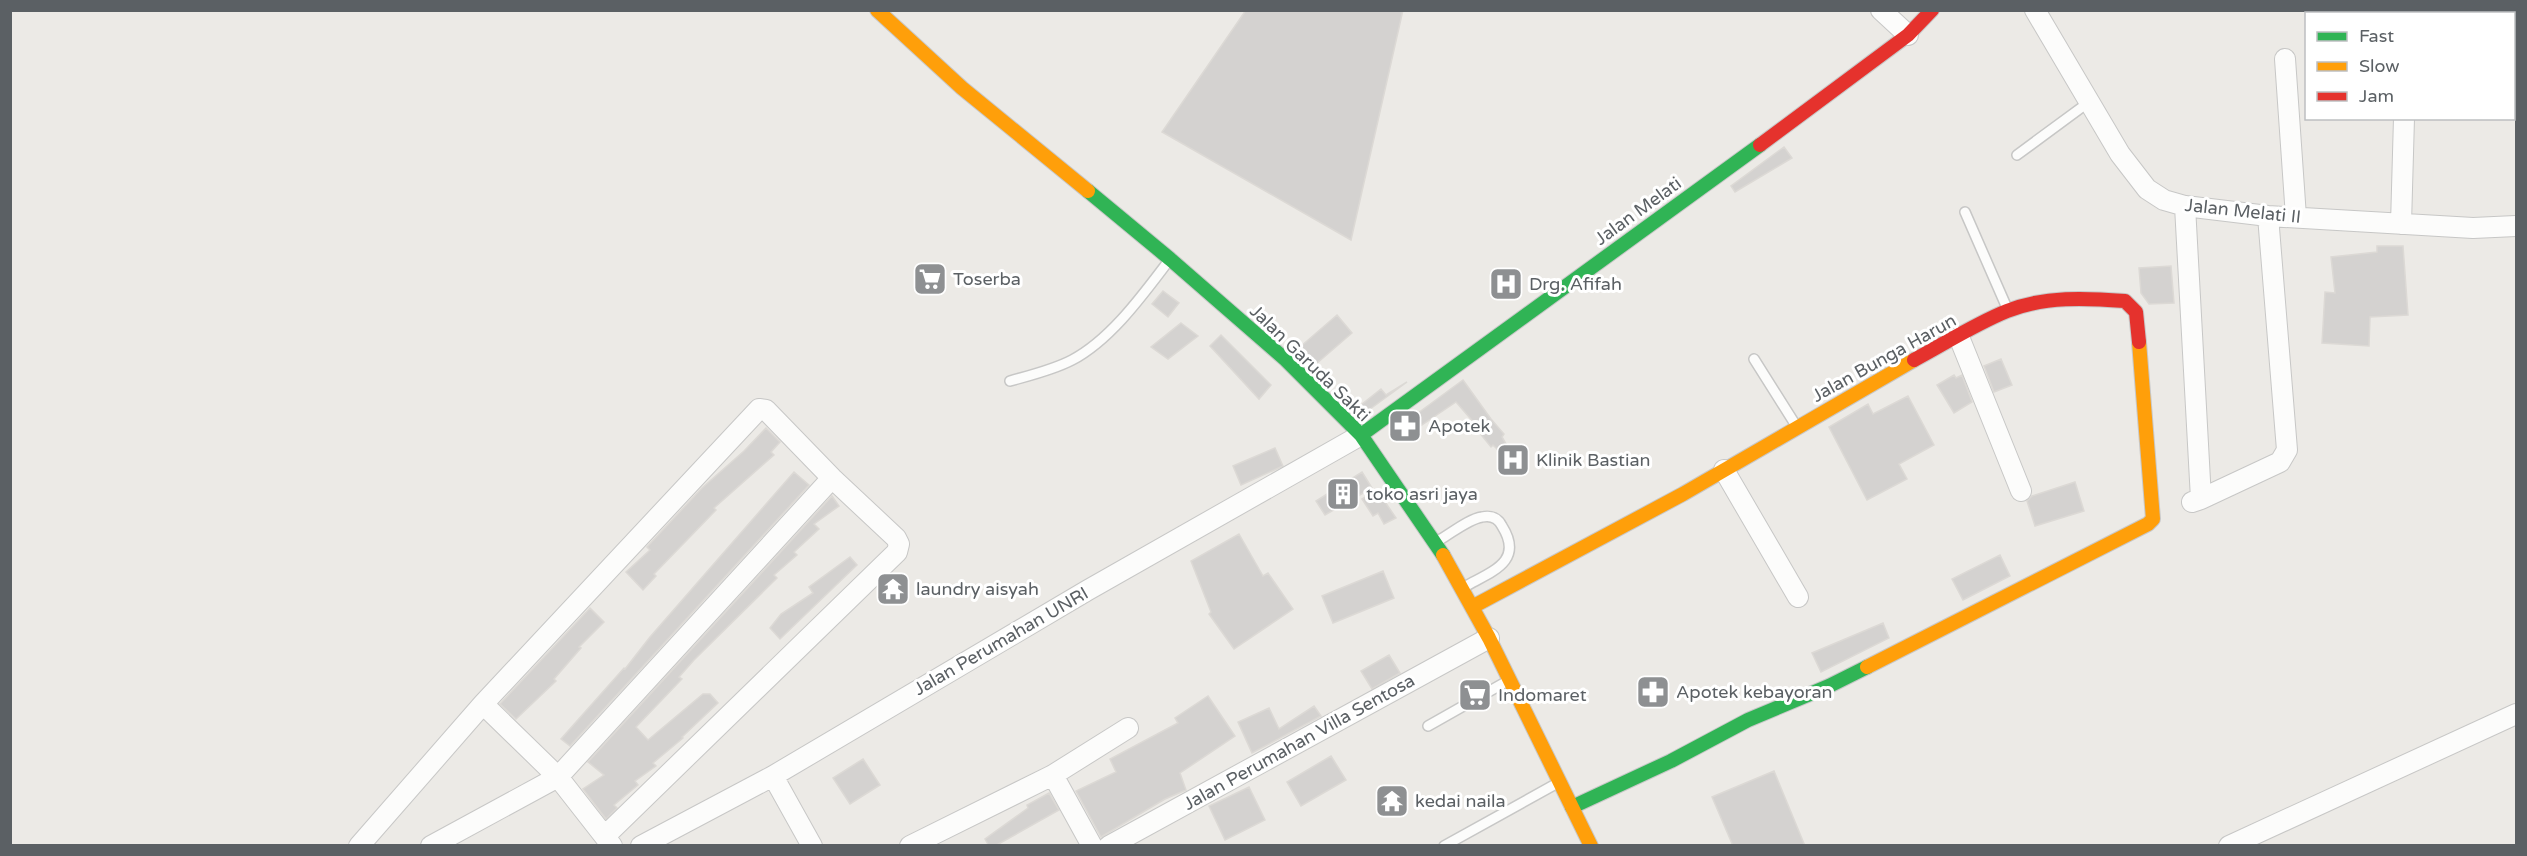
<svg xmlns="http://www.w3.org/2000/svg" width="2527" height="856" font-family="'Varela Round',sans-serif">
<rect width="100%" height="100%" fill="#eceae6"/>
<path fill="#d4d2d0" stroke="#dcd9d5" stroke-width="1.5" d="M1246,10h157l-52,230 -189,-108z
M1784,147l8,11 -57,34 -4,-6z
M2377,246h26l5,69 -38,2 -1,29 -47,-3 3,-51 10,1 -4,-36 46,-5z
M2171,266l3,37 -25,1 -8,-11 -2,-25z
M1508,272l11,11 -17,13 -9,-11z
M1163,291l16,12 -11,14 -16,-13z
M1337,315l15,18 -36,31 -16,-17z
M1181,323l17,13 -30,23 -17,-12z
M1221,335l50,50 -12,14 -49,-53z
M2001,359l11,26 -18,7 -10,-26z
M1954,375l2,3 6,-3 10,27 -18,11 -17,-28z
M1463,380l28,39 13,15 -2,3 7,12 -7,5 -9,-9 -2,2 -17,-21 2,-1 -20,-23 -37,25 1,2 -20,11 -5,-10z
M1407,382l-41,30 -5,-7 20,-16 5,6z
M1908,396l26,49 -35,19 8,15 -40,21 -38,-73 39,-23 5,10z
M766,428l14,14 -9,10 3,3 -60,53 2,2 -62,64 2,2 -13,14 -17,-18 24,-22 -3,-3 55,-59 42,-37z
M1275,448l8,18 -42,19 -8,-19z
M794,472l15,13 -239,261 -9,-7 63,-71 1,1 25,-32z
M1362,472l10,16 -47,27 -9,-14z
M2075,482l9,29 -49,15 -8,-25 5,-5z
M1377,490l19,28 -12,6 -6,-11 -5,3 -11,-17z
M832,496l7,10 -25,18 5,5 -25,23 3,3 -23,20 3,3 -83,82 -15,17 3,2 -46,48 12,13 55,-46h7l8,9 -36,34 1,1 -30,25 3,3 -21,15 3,4 -24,20 3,3 -11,11 -23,-30 21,-14 -16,-13z
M1239,534l24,42 5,-3 25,36 -59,40 -25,-35 2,-2 -20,-51z
M2000,555l10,21 -47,24 -11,-21z
M850,557l7,8 -77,74 -10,-11 11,-14 32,-21 -4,-6z
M1383,571l11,27 -61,25 -11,-27z
M590,608l14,14 -25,25 2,1 -27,31 2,2 -40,38 -16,-15z
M1883,623l6,15 -68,34 -9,-19z
M1389,655l11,18 -28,16 -11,-18z
M1208,696l27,40 -55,37 6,17 -21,9 -64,38 -25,-46 40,-19 -6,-13 68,-36 -3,-5z
M1314,706l7,10 -69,37 -14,-31 31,-14 10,21z
M1331,756l15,24 -45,26 -14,-24z
M863,759l17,26 -30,19 -17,-26z
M1774,771l31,75h-72l-21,-49z
M1249,787l16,33 -40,20 -16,-34z
M1049,793l10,17 -64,36h-6l-4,-7 43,-31 -1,-3z"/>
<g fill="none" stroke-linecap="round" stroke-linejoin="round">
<defs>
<path id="lane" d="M2017,155l72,-53
M1965,212l42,96
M1754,359l41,65
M1010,381c21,-6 43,-11 62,-21 38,-20 70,-64 95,-97
M1441,539c12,-7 28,-20 41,-22 9,-2 16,1 20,9 22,35 -9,45 -36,60
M1428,726l76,-43
M1444,846l110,-61"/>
<path id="street" d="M1881,10l27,25
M2035,10l85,144 27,35 17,11 21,6 83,10 205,12 43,-2
M2285,59l11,158
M2185,206l16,293 -9,3
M2401,224l3,-106
M1959,337l62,154
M1724,470l74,127
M2201,499l79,-37 7,-12 -19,-234
M483,704l276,-295 7,1 66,68 64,60 3,6 -2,8 -292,284
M1053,775l39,71
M773,776l39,70
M359,846l124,-142 75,73 54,69
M431,846l127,-69 274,-299
M641,846l132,-70 315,-186 273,-155
M910,846l143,-71 75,-47
M1109,846l380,-208
M2229,846l287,-132"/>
<path id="fast" d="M1088,191l82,68 116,101 75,75 82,120
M1361,435l399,-290
M1572,807l99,-46 77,-41 81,-34 38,-19"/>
<path id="slow" d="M877,10l85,78 126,103
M1443,555l46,83 102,208
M1472,607l211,-113 231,-134
M1867,667l281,-143 5,-5 -14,-177"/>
<path id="jam" d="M1760,145l148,-110 24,-25
M1914,360c30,-16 61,-36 93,-49 38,-15 79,-13 118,-10l11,11 3,30"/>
</defs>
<use href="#lane" stroke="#c7c7c6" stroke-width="12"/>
<use href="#street" stroke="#c7c7c6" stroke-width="22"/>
<use href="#fast" stroke="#c8c8c8" stroke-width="16"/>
<use href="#slow" stroke="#c8c8c8" stroke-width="16"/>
<use href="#jam" stroke="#c8c8c8" stroke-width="16"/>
<use href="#lane" stroke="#fcfcfb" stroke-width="9"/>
<use href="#street" stroke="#fcfcfb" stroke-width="20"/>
<use href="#fast" stroke="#30b455" stroke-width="14"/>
<use href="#slow" stroke="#ff9f0a" stroke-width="14"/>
<use href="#jam" stroke="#e5322d" stroke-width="14"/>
</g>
<defs>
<symbol id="supermarket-square" viewBox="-11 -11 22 22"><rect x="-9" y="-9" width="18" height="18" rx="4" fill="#8e9092" stroke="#fff"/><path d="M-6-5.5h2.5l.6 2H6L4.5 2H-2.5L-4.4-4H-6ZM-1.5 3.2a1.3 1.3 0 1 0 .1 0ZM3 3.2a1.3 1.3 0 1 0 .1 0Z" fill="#fff"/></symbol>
<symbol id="hospital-square" viewBox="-11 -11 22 22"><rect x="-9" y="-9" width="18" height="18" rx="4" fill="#8e9092" stroke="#fff"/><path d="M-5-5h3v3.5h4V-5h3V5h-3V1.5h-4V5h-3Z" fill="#fff"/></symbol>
<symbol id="pharmacy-square" viewBox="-11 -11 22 22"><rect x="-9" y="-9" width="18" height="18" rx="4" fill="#8e9092" stroke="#fff"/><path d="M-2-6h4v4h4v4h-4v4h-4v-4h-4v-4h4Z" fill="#fff"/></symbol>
<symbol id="building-square" viewBox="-11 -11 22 22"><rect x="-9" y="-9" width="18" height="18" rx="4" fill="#8e9092" stroke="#fff"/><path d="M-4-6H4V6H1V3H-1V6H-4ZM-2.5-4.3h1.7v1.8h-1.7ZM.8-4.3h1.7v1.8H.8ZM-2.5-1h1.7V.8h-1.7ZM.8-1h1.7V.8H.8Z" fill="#fff"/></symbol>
<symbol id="temple-square" viewBox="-11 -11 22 22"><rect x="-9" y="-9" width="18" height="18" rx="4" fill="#8e9092" stroke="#fff"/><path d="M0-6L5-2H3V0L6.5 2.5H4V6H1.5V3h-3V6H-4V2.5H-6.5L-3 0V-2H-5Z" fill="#fff"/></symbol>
</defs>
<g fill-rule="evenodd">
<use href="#supermarket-square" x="911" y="260" width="38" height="38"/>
<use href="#hospital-square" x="1487" y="265" width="38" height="38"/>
<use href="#pharmacy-square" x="1386" y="407" width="38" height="38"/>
<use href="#hospital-square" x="1494" y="441" width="38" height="38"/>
<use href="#building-square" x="1324" y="475" width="38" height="38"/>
<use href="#temple-square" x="874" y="570" width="38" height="38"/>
<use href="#pharmacy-square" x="1634" y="673" width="38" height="38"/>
<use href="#supermarket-square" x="1456" y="676" width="38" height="38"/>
<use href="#temple-square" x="1373" y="782" width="38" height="38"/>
</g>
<g text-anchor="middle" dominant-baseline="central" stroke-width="6" stroke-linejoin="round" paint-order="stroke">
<g font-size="18" fill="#5b6064" stroke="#fff">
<text transform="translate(1638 211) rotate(-36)">Jalan Melati</text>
<text transform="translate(2243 211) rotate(6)">Jalan Melati II</text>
<text transform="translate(1884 358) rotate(-29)">Jalan Bunga Harun</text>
<text transform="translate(1310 363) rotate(44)">Jalan Garuda Sakti</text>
<text transform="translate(1001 641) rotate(-30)">Jalan Perumahan UNRI</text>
<text transform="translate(1299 742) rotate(-29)">Jalan Perumahan Villa Sentosa</text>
</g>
<g font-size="18" fill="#5b6064" stroke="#fff" text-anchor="start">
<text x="953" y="279">Toserba</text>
<text x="1529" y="284">Drg. Afifah</text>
<text x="1428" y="426">Apotek</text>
<text x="1536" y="460">Klinik Bastian</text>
<text x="1366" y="494">toko asri jaya</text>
<text x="916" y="589">laundry aisyah</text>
<text x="1676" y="692">Apotek kebayoran</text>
<text x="1498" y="695">Indomaret</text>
<text x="1415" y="801">kedai naila</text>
</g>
</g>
<rect width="2527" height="856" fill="none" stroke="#5b6064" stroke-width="24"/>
<rect x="2305" y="12" width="210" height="108" fill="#ffffff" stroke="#bdbfc1" stroke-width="1.5"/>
<rect x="2317" y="32" width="30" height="9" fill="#30b455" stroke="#bdbfc1" stroke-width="1.5"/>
<text x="2359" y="42" font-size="18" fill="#5b6064">Fast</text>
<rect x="2317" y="62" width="30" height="9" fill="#ff9f0a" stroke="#bdbfc1" stroke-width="1.5"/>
<text x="2359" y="72" font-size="18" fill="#5b6064">Slow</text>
<rect x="2317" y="92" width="30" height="9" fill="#e5322d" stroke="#bdbfc1" stroke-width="1.5"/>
<text x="2359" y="102" font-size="18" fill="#5b6064">Jam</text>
</svg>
